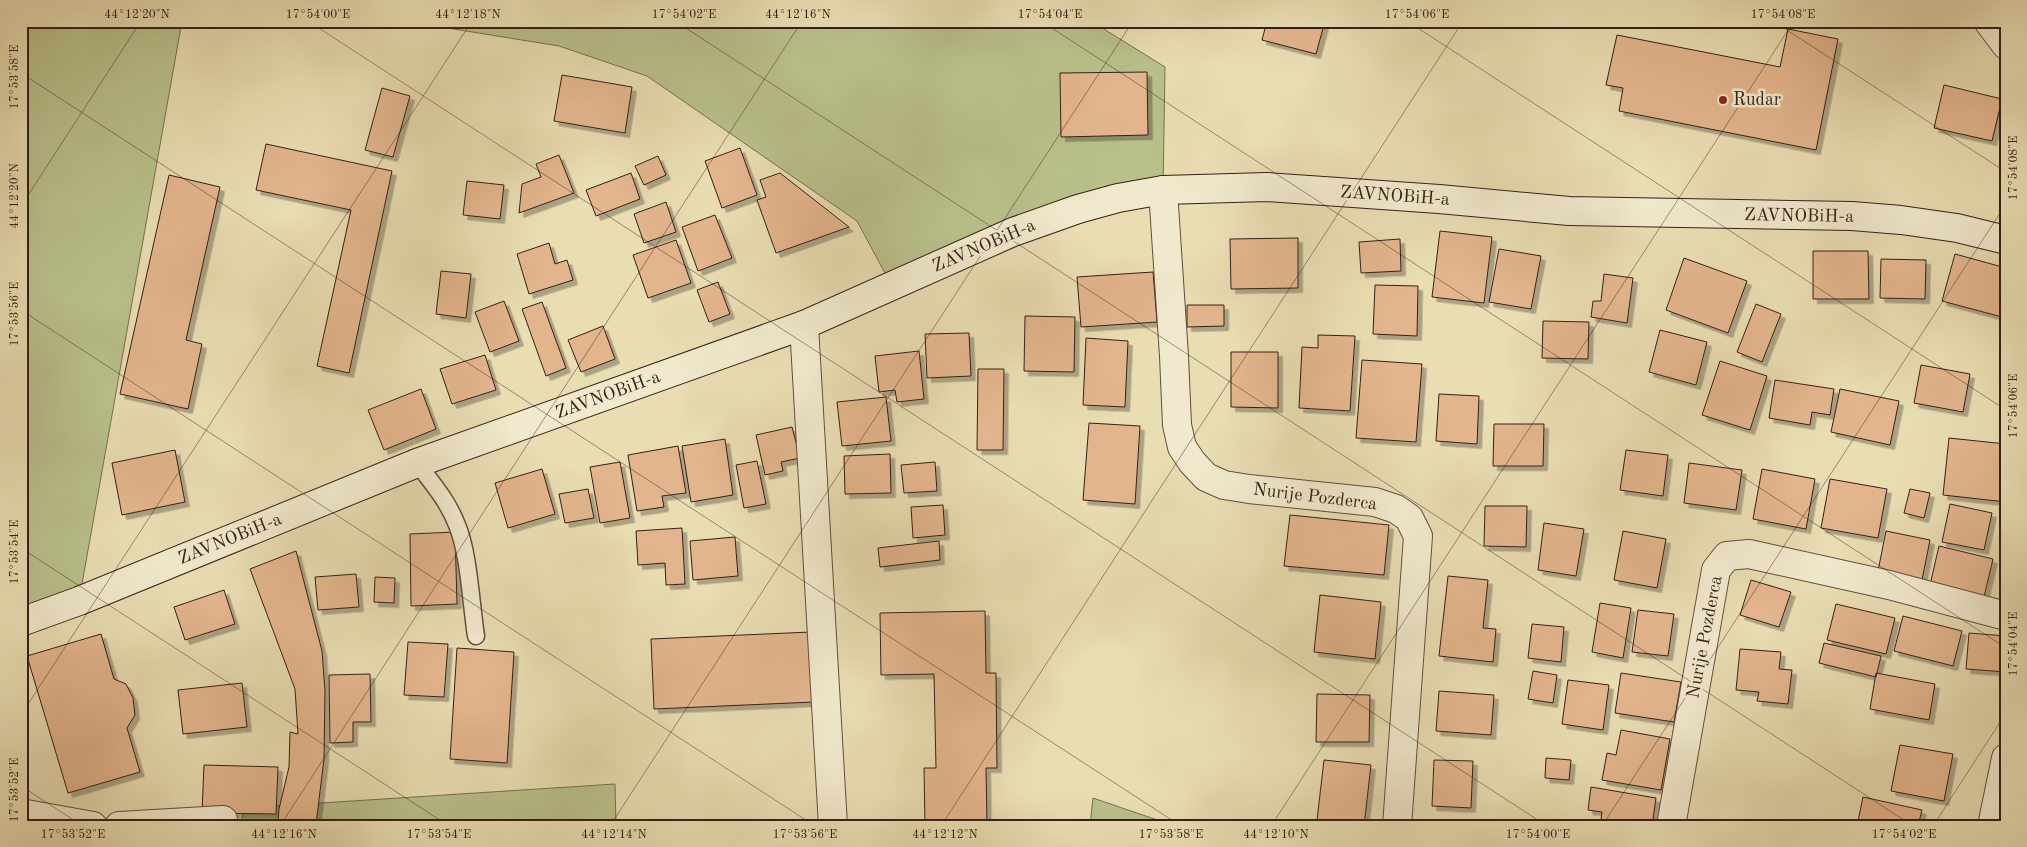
<svg xmlns="http://www.w3.org/2000/svg" width="2027" height="847" font-family="'Old Standard TT',serif">
<defs>
<filter id="shadow"><feDropShadow dx="4.5" dy="4.5" stdDeviation="0" flood-color="#0004"/></filter>
</defs>
<rect width="100%" height="100%" fill="#e9ddb2"/>
<filter id="stains"><feTurbulence type="fractalNoise" baseFrequency=".004" numOctaves="4"/><feColorMatrix values="0 0 0 0 .2 0 0 0 0 .09 0 0 0 0 .02 0 0 0 .5 -.17"/></filter>
<radialGradient id="worn" r=".72"><stop offset=".6" stop-color="#630" stop-opacity="0"/><stop offset="1" stop-color="#630" stop-opacity=".3"/></radialGradient>
<path fill="#b9c08a" stroke="#787050" d="M21,21h161l-103,580 -58,21z
M404,21h687l74,46 -2,123 -270,98 -36,-67 -210,-145 -88,-30z
M615,784l1,42h-375l3,-18z
M1093,798l82,28h-85z"/>
<path fill="#e3b58c" stroke="#361f17" filter="url(#shadow)" d="M1267,21h58l-9,33 -54,-14z
M1788,29l50,10 -22,111 -197,-39 4,-23 -17,-3 11,-50 163,32z
M1147,72l1,63 -87,2 -1,-64z
M562,75l70,12 -7,46 -71,-12z
M1944,85l58,14 -10,42 -58,-13z
M382,88l28,8 -17,61 -28,-7z
M266,144l126,27 -43,202 -32,-7 34,-156 -95,-20z
M740,148l17,47 -35,13 -17,-47z
M559,155l15,38 -55,20 3,-29 19,-7 -5,-13z
M658,156l8,19 -22,10 -9,-19z
M631,173l9,26 -44,17 -10,-26z
M780,173l69,54 -73,26 -19,-53 9,-3 -6,-17z
M169,175l51,12 -34,153 16,4 -14,65 -68,-15z
M467,181l37,4 -4,34 -37,-4z
M666,202l10,30 -32,11 -10,-29z
M715,215l17,43 -34,13 -16,-44z
M1440,231l52,6 -8,66 -52,-6z
M1298,238v50l-67,1 -1,-50z
M1400,239l1,32 -40,2 -2,-31z
M676,240l15,43 -43,15 -15,-43z
M549,243l6,21 12,-4 6,20 -44,14 -12,-40z
M1499,249l42,7 -10,53 -42,-7z
M1813,251h55l1,48h-56z
M1955,254l51,14v50l-64,-17z
M1684,258l63,23 -19,52 -62,-23z
M1881,259l45,1 -1,39 -45,-1z
M441,271l30,3 -5,44 -30,-4z
M1153,272l4,50 -76,5 -4,-50z
M1604,274l29,4 -6,45 -36,-6 2,-16h8z
M718,282l12,32 -21,8 -12,-32z
M1375,285l43,1 -1,50 -44,-2z
M504,301l15,40 -29,11 -15,-40z
M542,302l24,66 -20,8 -24,-67z
M1756,304l25,10 -19,48 -25,-10z
M1187,305h37v21l-37,1z
M1025,316l50,1 -1,55 -50,-1z
M1543,321l46,1 -1,37 -46,-1z
M603,326l12,33 -34,13 -13,-32z
M1660,330l47,12 -11,43 -47,-13z
M969,333l2,43 -44,2 -2,-44z
M1318,335l37,1 -5,75 -51,-3 3,-61 16,1z
M1086,338l42,3 -3,66 -42,-2z
M919,351l5,48 -27,3 -2,-12 -16,2 -4,-36z
M1231,352h47v56l-47,-1z
M485,355l11,35 -44,14 -12,-35z
M1362,360l60,4 -6,78 -60,-4z
M1720,361l47,15 -17,54 -48,-15z
M1921,365l49,9 -7,38 -49,-9z
M978,369h26l-1,81h-26z
M1775,380l59,9 -4,26 -18,-3 -2,13 -41,-7z
M421,389l15,40 -52,21 -16,-40z
M1840,389l59,12 -9,44 -59,-13z
M1439,394l40,2 -2,48 -41,-3z
M886,397l5,44 -49,5 -5,-44z
M1089,423l51,3 -5,78 -52,-4z
M1494,424h50l-1,42h-50z
M792,427l8,31 -19,4 2,9 -18,4 -9,-40z
M1949,438l57,6v58l-63,-7z
M725,439l8,56 -42,7 -9,-56z
M678,446l8,47 -24,3 2,11 -27,4 -9,-56z
M175,450l10,52 -63,13 -10,-52z
M1626,450l42,5 -5,41 -43,-6z
M890,454l1,39 -46,1 -1,-38z
M757,461l9,43 -22,4 -8,-43z
M620,462l10,56 -30,5 -10,-56z
M935,462l2,29 -33,2 -3,-28z
M1689,463l53,7 -6,40 -52,-7z
M542,469l13,45 -47,14 -13,-45z
M1762,469l53,10 -9,50 -53,-10z
M1830,479l57,10 -9,49 -57,-10z
M588,489l6,29 -29,5 -6,-29z
M1910,489l20,4 -6,25 -20,-5z
M1950,504l42,9 -8,37 -42,-8z
M943,505l2,30 -32,3 -2,-31z
M1485,506h42l-1,41 -42,-1z
M1290,515l99,10 -5,50 -100,-9z
M1544,523l40,6 -8,47 -38,-6z
M682,528l3,56 -19,1 -1,-22 -27,2 -2,-34z
M1623,531l43,8 -9,49 -43,-8z
M1886,531l44,9 -8,40 -44,-9z
M455,532l2,72 -46,2 -1,-72z
M735,537l3,39 -45,4 -3,-39z
M939,541l1,19 -60,7 -2,-19z
M1939,546l54,13 -9,38 -54,-12z
M296,551l26,100 3,40 -1,68 -8,65 -38,-3 1,-12 10,-42 1,-35 8,2 -3,-45 -45,-120z
M356,574l3,33 -41,3 -3,-33z
M1448,576l40,4 -5,48 13,1 -3,33 -54,-6z
M375,577l20,1 -1,25 -20,-1z
M1751,580l40,12 -12,35 -39,-12z
M224,590l11,34 -50,16 -11,-33z
M1320,595l61,7 -6,57 -61,-7z
M1600,603l31,5 -8,50 -31,-6z
M1836,604l59,14 -9,36 -59,-14z
M1638,610l36,4 -6,42 -36,-4z
M985,611l1,62h10l1,95h-11l1,58h-62l-1,-58h12l-2,-94 -53,1 -1,-62z
M1903,616l59,15 -9,35 -59,-15z
M1532,624l32,3 -3,35 -33,-4z
M811,632l3,70 -160,7 -3,-70z
M1969,633l37,3v36l-40,-3z
M101,634l13,45 12,5 7,14 2,17 -8,13 13,44 -72,21 -41,-137z
M408,642l40,2 -4,53 -40,-2z
M1824,643l57,13 -5,21 -57,-14z
M457,648l57,4 -7,111 -57,-4z
M1740,649l41,3 -2,17 13,1 -4,34 -31,-3 2,-9 -23,-2z
M1533,671l24,4 -4,28 -25,-4z
M1621,673l60,9 -7,40 -59,-9z
M1876,673l59,11 -6,36 -59,-11z
M370,674l1,48h-18v20l-23,1 -1,-68z
M1568,680l41,5 -6,45 -41,-6z
M242,683l5,44 -64,7 -5,-44z
M1439,691l55,4 -3,40 -55,-4z
M1317,694l53,1 -1,47h-53z
M1621,730l49,9 -9,51 -59,-10 5,-27 9,2z
M1900,745l53,9 -9,47 -53,-10z
M1546,758l25,2 -2,20 -24,-2z
M1324,760l47,5 -7,61 -47,-6z
M1434,760l39,1 -2,47 -39,-2z
M204,765l74,2 -2,47 -74,-1z
M1591,787l65,11 -4,28h-52l2,-14 -14,-2z
M1863,797l59,13 -4,16h-61z"/>
<g fill="none" stroke-linecap="round" stroke-linejoin="round">
<defs>
<path id="service" d="M417,463c15,20 31,38 40,62 12,28 14,79 19,111"/>
<path id="minor" d="M1988,21l18,24
M1163,190l11,166 3,69 5,22 10,15 14,15 18,8 25,4 126,13 21,7 13,9 9,18 -21,290
M804,325l29,501
M21,813l72,13
M119,826l104,-6
M1671,826l45,-256 11,-14 22,-2 140,31 117,31
M1992,826l14,-68"/>
<path id="secondary" d="M21,622l58,-21 338,-138 387,-138 209,-93 65,-23 40,-11 45,-8 104,-3 172,12 130,12 283,5 49,4 56,8 49,12"/>
</defs>
<use href="#service" stroke="#634e3e" stroke-width="19"/>
<use href="#minor" stroke="#634e3e" stroke-width="30"/>
<use href="#secondary" stroke="#361f17" stroke-width="30"/>
<use href="#service" stroke="#f1e9cd" stroke-width="16"/>
<use href="#minor" stroke="#f1e9cd" stroke-width="28"/>
<use href="#secondary" stroke="#f1e9cd" stroke-width="28"/>
</g>
<path fill="none" stroke="#361f17" stroke-width="1" stroke-opacity="0.45" d="M308,21l1239,805M675,21l1238,805M1041,21l965,627M1407,21l599,389M1773,21l233,151M21,73l1160,753M21,206l120,-185M21,310l794,516M21,548l428,278M21,715l451,-694M21,786l62,40M280,826l522,-805M610,826l523,-805M941,826l522,-805M1271,826l523,-805M1602,826l404,-622M1933,826l73,-113"/>
<circle fill="#8f2418" stroke="#f1e9cd" stroke-width="2" cx="1723" cy="100" r="5"/>
<g text-anchor="middle" dominant-baseline="central" stroke-width="5" stroke-linejoin="round" paint-order="stroke">
<g font-size="18" fill="#361f17" stroke="#f1e9cd" text-anchor="start">
<text x="1733" y="100">Rudar</text>
</g>
<g font-size="18" fill="#361f17" stroke="#f1e9cd">
<text transform="translate(1395 196) rotate(4)">ZAVNOBiH-a</text>
<text transform="translate(1799 216) rotate(1)">ZAVNOBiH-a</text>
<text transform="translate(984 246) rotate(-23)">ZAVNOBiH-a</text>
<text transform="translate(608 395) rotate(-20)">ZAVNOBiH-a</text>
<text transform="translate(1315 497) rotate(7)">Nurije Pozderca</text>
<text transform="translate(230 539) rotate(-22)">ZAVNOBiH-a</text>
<text transform="translate(1705 637) rotate(-79)">Nurije Pozderca</text>
</g>
</g>
<rect width="2027" height="847" fill="none" stroke="#e9ddb2" stroke-width="55"/>
<rect x="28" y="28" width="1972" height="792" fill="none" stroke="#361f17" stroke-width="2"/>
<g font-size="12" text-anchor="middle" fill="#361f17">
<text x="137" y="18">44°12'20"N</text>
<text x="318" y="18">17°54'00"E</text>
<text x="468" y="18">44°12'18"N</text>
<text x="684" y="18">17°54'02"E</text>
<text x="798" y="18">44°12'16"N</text>
<text x="1050" y="18">17°54'04"E</text>
<text x="1417" y="18">17°54'06"E</text>
<text x="1783" y="18">17°54'08"E</text>
<text transform="translate(14 77) rotate(-90)" y="4">17°53'58"E</text>
<text transform="translate(2013 168) rotate(-90)" y="4">17°54'08"E</text>
<text transform="translate(14 196) rotate(-90)" y="4">44°12'20"N</text>
<text transform="translate(14 314) rotate(-90)" y="4">17°53'56"E</text>
<text transform="translate(2013 406) rotate(-90)" y="4">17°54'06"E</text>
<text transform="translate(14 552) rotate(-90)" y="4">17°53'54"E</text>
<text transform="translate(2013 644) rotate(-90)" y="4">17°54'04"E</text>
<text transform="translate(14 790) rotate(-90)" y="4">17°53'52"E</text>
<text x="73" y="838">17°53'52"E</text>
<text x="284" y="838">44°12'16"N</text>
<text x="439" y="838">17°53'54"E</text>
<text x="614" y="838">44°12'14"N</text>
<text x="805" y="838">17°53'56"E</text>
<text x="945" y="838">44°12'12"N</text>
<text x="1171" y="838">17°53'58"E</text>
<text x="1276" y="838">44°12'10"N</text>
<text x="1538" y="838">17°54'00"E</text>
<text x="1904" y="838">17°54'02"E</text>
</g>
<rect width="100%" height="100%" filter="url(#stains)"/>
<rect width="100%" height="100%" fill="url(#worn)"/>
</svg>
